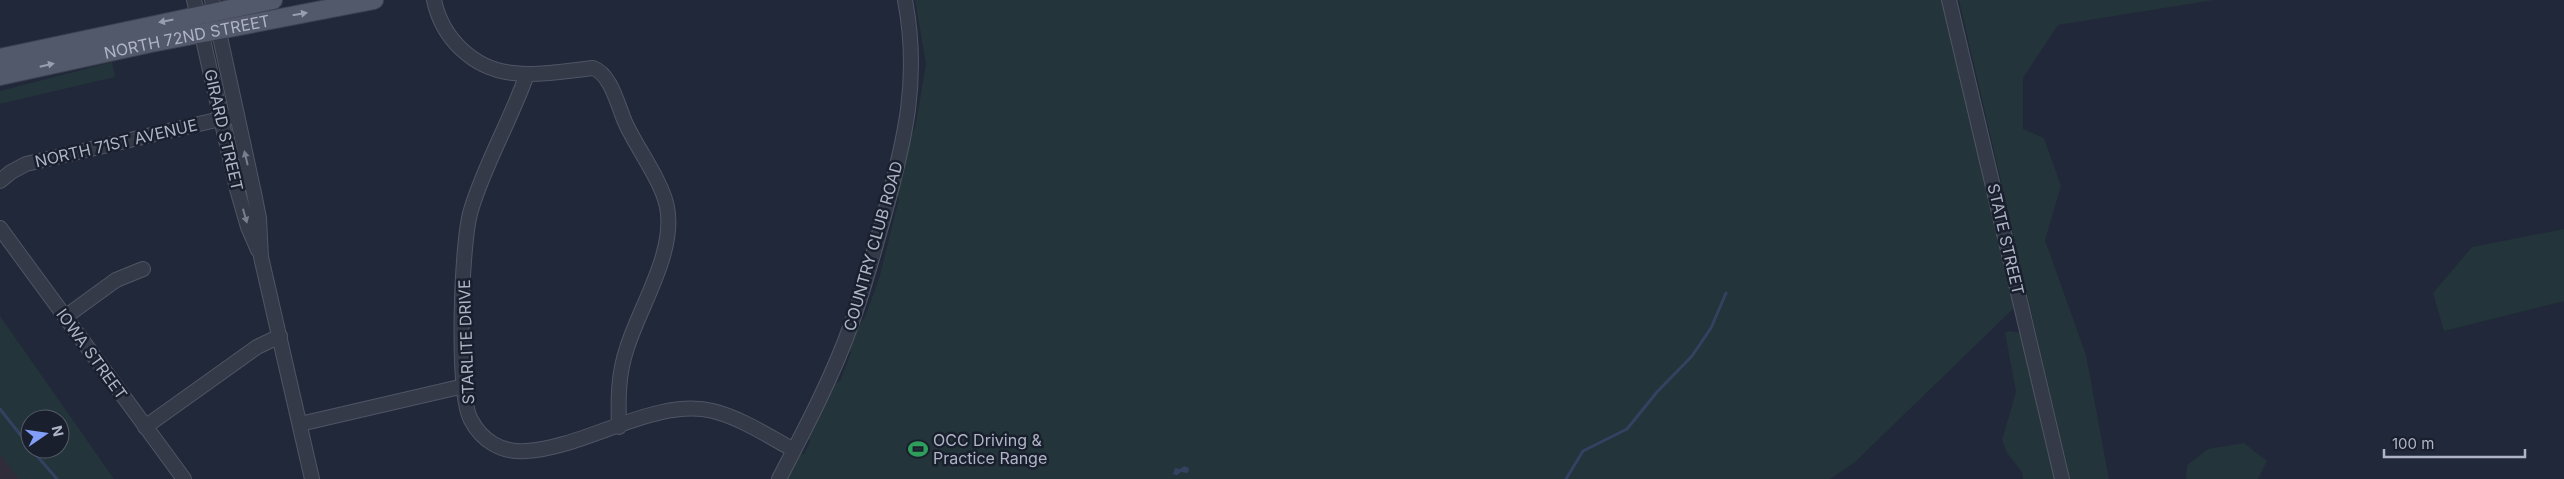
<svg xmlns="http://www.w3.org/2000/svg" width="2564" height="479" font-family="Inter,sans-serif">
<rect width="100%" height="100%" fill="#212839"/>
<path fill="#302c3a" d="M0,437l32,42h-32z"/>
<path fill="#23343a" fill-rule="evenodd" d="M915,0h1029l71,302 -1,6 -160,155 -24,16h-1047l17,-25h4l6,-12 -3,-7 26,-50 7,-4 11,-28 -2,-9 17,-30 13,-35 20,-80 -2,-5 13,-56 5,-10 11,-64z
M1959,0h255l-156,25 -35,53v51l21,9 17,48 -16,54 41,115 23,124h-39z
M112,62l3,15 -115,27v-13z
M2564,229v72l-120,30 -11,-38 39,-46z
M0,316l114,163h-95l-19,-25zM30,419h30v30h-30z
M2008,331l15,2 37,146h-37l-1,-7 -15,-19 -5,-13 14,-48 -11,-59z
M2244,443l23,18 -9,18h-72l1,-14 21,-16z"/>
<path fill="#354160" d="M1184,466l5,2 -1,5 -7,-1 -4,3 -4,-1 2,-6 5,1z"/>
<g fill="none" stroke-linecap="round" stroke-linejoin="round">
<path stroke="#354160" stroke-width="3" d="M0,409l30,38
M31,449l26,30
M1566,479l17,-28 44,-22 30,-37 35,-36 19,-28 15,-35"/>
<defs>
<path id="minor" d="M194,0l43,189 11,38 10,23
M212,0l42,193 5,25 2,39 51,222
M434,0c8,38 39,69 79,73 26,3 54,-2 80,-5 18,6 25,38 32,54 11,25 37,59 42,85 9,45 -27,99 -40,141 -9,26 -9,51 -8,79
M1949,0l113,479
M527,74c-16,46 -42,89 -56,136 -10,32 -15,183 0,210 11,21 31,33 55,31 59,-3 129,-54 187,-40 28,7 55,25 81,39
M0,181l11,-9 15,-8 203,-47
M0,228l184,251
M65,317l51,-37 27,-11
M300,424l164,-38
M145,427l112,-80 23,-11
M779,479c26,-50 53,-101 72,-154 13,-36 23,-73 33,-109 21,-76 36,-137 21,-216"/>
<g id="major">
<path d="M0,58l273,-58"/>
<path id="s1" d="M0,76l151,-33 223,-43"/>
</g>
</defs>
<use href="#minor" stroke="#4f5564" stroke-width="16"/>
<use href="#major" stroke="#3e4353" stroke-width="20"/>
<use href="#minor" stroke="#353a49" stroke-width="14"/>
<use href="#major" stroke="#52596a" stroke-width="18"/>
</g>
<defs><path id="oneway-solid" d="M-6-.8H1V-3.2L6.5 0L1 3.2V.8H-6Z" transform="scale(1.25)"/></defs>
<g fill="#989eaf">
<use href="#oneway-solid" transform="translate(300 14) rotate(-10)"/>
<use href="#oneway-solid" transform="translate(166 21) rotate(169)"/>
<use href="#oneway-solid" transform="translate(47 65) rotate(-13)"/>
</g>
<g fill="#787e8e">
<use href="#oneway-solid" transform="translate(246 158) rotate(-103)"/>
<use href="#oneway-solid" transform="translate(245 216) rotate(74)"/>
</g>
<defs>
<symbol id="stadium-bare" viewBox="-9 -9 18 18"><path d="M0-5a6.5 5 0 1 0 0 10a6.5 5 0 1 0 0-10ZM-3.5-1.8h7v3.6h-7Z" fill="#2e9e5b" stroke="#1a1f2e" stroke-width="2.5" paint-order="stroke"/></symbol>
</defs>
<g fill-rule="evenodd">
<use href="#stadium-bare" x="904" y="435" width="28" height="28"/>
</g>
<g text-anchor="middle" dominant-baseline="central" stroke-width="5" stroke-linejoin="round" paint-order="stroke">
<g font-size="16" fill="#afb5c6" stroke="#1a1f2e">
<text stroke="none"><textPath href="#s1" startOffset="191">NORTH 72ND STREET</textPath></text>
<text transform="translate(224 130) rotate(77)">GIRARD STREET</text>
<text transform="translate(116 143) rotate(-13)">NORTH 71ST AVENUE</text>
<text transform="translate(2006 239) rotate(77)">STATE STREET</text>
<text transform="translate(873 246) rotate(-74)">COUNTRY CLUB ROAD</text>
<text transform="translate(466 342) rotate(-92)">STARLITE DRIVE</text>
<text transform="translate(92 354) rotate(54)">IOWA STREET</text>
</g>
<g font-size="16" fill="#afb5c6" stroke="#1a1f2e" text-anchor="start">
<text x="933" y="440">OCC Driving &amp;<tspan x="933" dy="18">Practice Range</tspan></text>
</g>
</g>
<g transform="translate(45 434) rotate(77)"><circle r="24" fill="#1a1f2e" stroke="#565b6b"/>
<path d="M0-4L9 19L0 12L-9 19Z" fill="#829ef8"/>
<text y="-8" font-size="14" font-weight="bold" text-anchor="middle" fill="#afb5c6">N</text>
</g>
<path d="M2384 449v8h141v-8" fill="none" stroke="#afb5c6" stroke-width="2.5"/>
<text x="2392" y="449" font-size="15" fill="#afb5c6" stroke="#1a1f2e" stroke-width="4" paint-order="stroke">100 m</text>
</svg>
